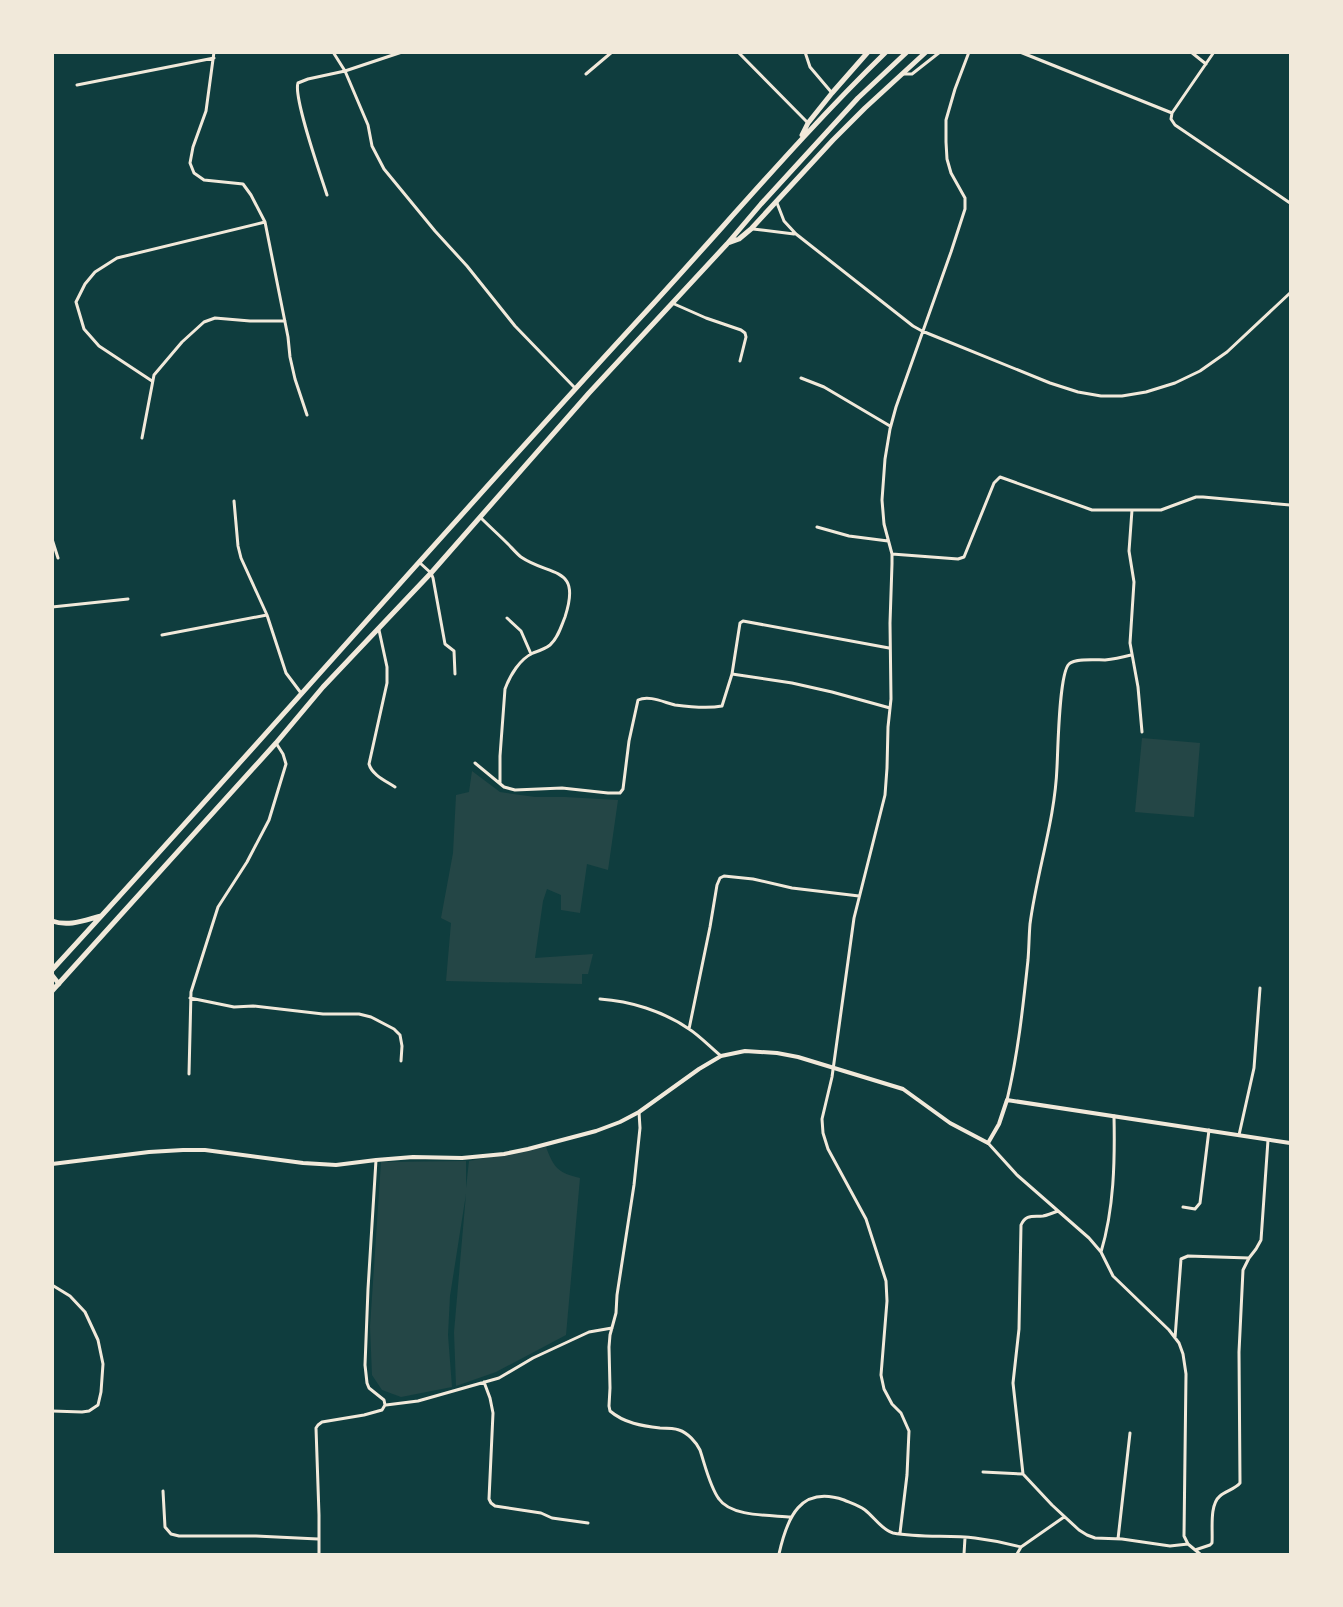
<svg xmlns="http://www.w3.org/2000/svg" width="1343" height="1607" font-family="'PT Sans Narrow',sans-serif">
<rect width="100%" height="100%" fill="#0f3d3e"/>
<path fill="#244646" d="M1142,738l58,5 -6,74 -59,-5z
M472,771l28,21 35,5h30l53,3 -10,70 -21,-6 -7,49 -19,-3v-15l-14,-6 -4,12 -8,57 58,-4 -5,20h-6v10l-136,-3 5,-58 -10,-5 12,-65 3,-58 13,-3z
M546,1147c8,21 12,26 34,31l-14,157 -70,37 -40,14 -2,-54 12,-138 -16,102 -2,39 4,52 -51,10 -19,-7 -10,-15 -2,-48 11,-165 85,-1v27l3,-27z"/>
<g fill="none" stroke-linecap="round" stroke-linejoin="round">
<path stroke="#f1e9da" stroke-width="3" d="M214,52l-8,59 -13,36 -3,16 4,10 10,7 39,4 8,11 14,27 23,115 2,20 5,22 12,36
M333,52l12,19 23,54 4,21 12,23 51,62 32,35 48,60 60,62
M738,52l70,71
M805,52l5,15 22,26
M1020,52l152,61
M1191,52l15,12
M1214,52l-42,61 -1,6 4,6 115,78
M586,74l26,-22
M904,74h8l28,-22
M77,85l137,-27
M327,195c-6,-19 -34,-98 -29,-112l10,-4 37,-8 57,-19
M777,203l7,18 12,13 117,92 9,5 128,52 28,9 23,4h21l24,-4 29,-9 25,-12 27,-19 63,-59
M753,229l41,5
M672,303l34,15 35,12 4,3 1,4 -6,24
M801,378l23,9 66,39
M152,381l-53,-35 -15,-17 -8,-27 9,-18 10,-12 22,-14 148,-36
M142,438l12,-63 28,-33 22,-20 11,-4 35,3h35
M234,501l4,45 3,12 26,57 19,58 15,20
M1132,510l-3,41 5,31 -4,61 8,44 4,45
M481,518c9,9 18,17 27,26 4,4 8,9 13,13 29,20 61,8 44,60 -4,10 -7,21 -15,28 -5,4 -11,6 -17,8 -13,6 -23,22 -28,36l-5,67v27
M817,527l32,9 39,5
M52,539l6,19
M892,554l66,5 6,-2 30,-74 6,-6 92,33h69l35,-13h7l87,8
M420,563l11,10 2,5 12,66 9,7 1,23
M52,607l76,-8
M507,618l14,13 10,23
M379,630l8,37v16l-18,81c3,11 17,17 26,23
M162,635l105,-20
M732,674l60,9 40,9 58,16
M475,763l29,24 11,3 47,-2 46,5h12l3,-4 6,-48 9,-41c11,-5 25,2 37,5 15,2 32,4 47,1l10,-32 8,-51 3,-2 146,27
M190,998l44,9 19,-1 70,8h36l12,3 23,12 6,6 2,11 -1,15
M600,999c30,2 63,12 89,30 11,7 21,18 32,27
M689,1029l21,-102 7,-42 3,-7 4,-2 29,3 39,9 67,8
M189,1074l2,-82 27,-85 29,-45 22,-42 17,-56 -3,-10 -7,-11
M1007,1100c11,-46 16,-93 21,-140 1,-12 1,-24 2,-36 7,-53 25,-104 27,-157 1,-17 2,-94 12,-103 6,-6 27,-4 36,-4 9,-1 18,-3 26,-5
M639,1112l1,16 -6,57 -17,110 -1,18 -6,22 -1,12 1,41 -1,18 1,5c14,12 32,15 50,17 6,0 14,0 19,2 9,3 17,12 21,20 5,15 10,37 19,49 12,18 52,16 72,18
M1239,1135l15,-67 6,-80
M988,1143l29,32 72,63 12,14 12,24 56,54 10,13 4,11 3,20 -2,162 4,8 12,10
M1183,1207l12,2 5,-6 9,-73
M1101,1252c13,-43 14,-91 13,-136
M52,1285l18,11 15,16 13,28 5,24 -2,28 -3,13 -9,6 -7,1 -30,-1
M1175,1338l6,-79 7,-3 61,2
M484,1382l6,16 3,15 -4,86 2,4 4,3 46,7 11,5 36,5
M386,1405l32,-4 81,-23 34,-20 56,-26 23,-4
M983,1472l40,2 29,31 27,25 8,5 8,3 27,1 48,7 18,-2
M1023,1474l-10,-91 6,-54 2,-104c5,-11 12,-8 22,-9 5,-1 10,-3 15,-5
M163,1491l2,36 6,7 8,2h77l62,3
M900,1533l7,-58 2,-44 -8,-18 -9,-9 -8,-15 -3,-14 6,-74 -1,-20 -20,-62 -38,-70 -5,-16 -1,-14 10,-42 22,-159 31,-123 2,-27 1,-41 3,-28 -1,-76 2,-59v-10l-8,-30 -2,-24 3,-41 5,-30 6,-22 55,-155 14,-43v-11l-14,-25 -4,-14 -1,-17v-22l9,-31 14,-37
M1118,1539l12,-106
M1195,1550l15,-5 2,-2c1,-13 -3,-38 8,-47 6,-5 15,-7 20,-13l-1,-131 4,-82 6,-12 7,-9 5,-9 7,-100
M319,1554v-39l-3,-87 2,-3 4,-3 42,-7 18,-5 3,-5 -1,-5 -15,-12 -2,-5 -2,-18 3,-76 8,-129
M779,1554c8,-36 21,-69 65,-54 7,3 14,5 21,10 9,7 17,20 28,23 27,5 55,2 82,5 16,2 31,5 46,9
M964,1554l1,-16
M1017,1554l4,-7 43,-30"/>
<path stroke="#f1e9da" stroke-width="4" d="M52,1164l97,-12 34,-2h22l98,13 33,2 40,-5 37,-3 49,1 42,-4 24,-5 68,-18 24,-9 19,-10 60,-43 22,-13 24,-5 32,2 21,4 105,32 47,34 38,20 11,-19 8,-24 283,43"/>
<path stroke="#f1e9da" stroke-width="4.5" d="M52,975l7,9"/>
<path stroke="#f1e9da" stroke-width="5" d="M802,135l6,-12 24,-30 36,-41
M728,243l11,-4 12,-10 82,-89 32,-32 61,-56
M52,921c17,6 33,-1 49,-5
M52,970c202,-220 398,-446 601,-666 77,-84 151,-172 233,-252
M52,991l224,-248 47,-56 108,-114 158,-180 138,-149 34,-40 97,-106 49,-46"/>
</g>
<rect width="1343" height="1607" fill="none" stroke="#f1e9da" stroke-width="108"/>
</svg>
